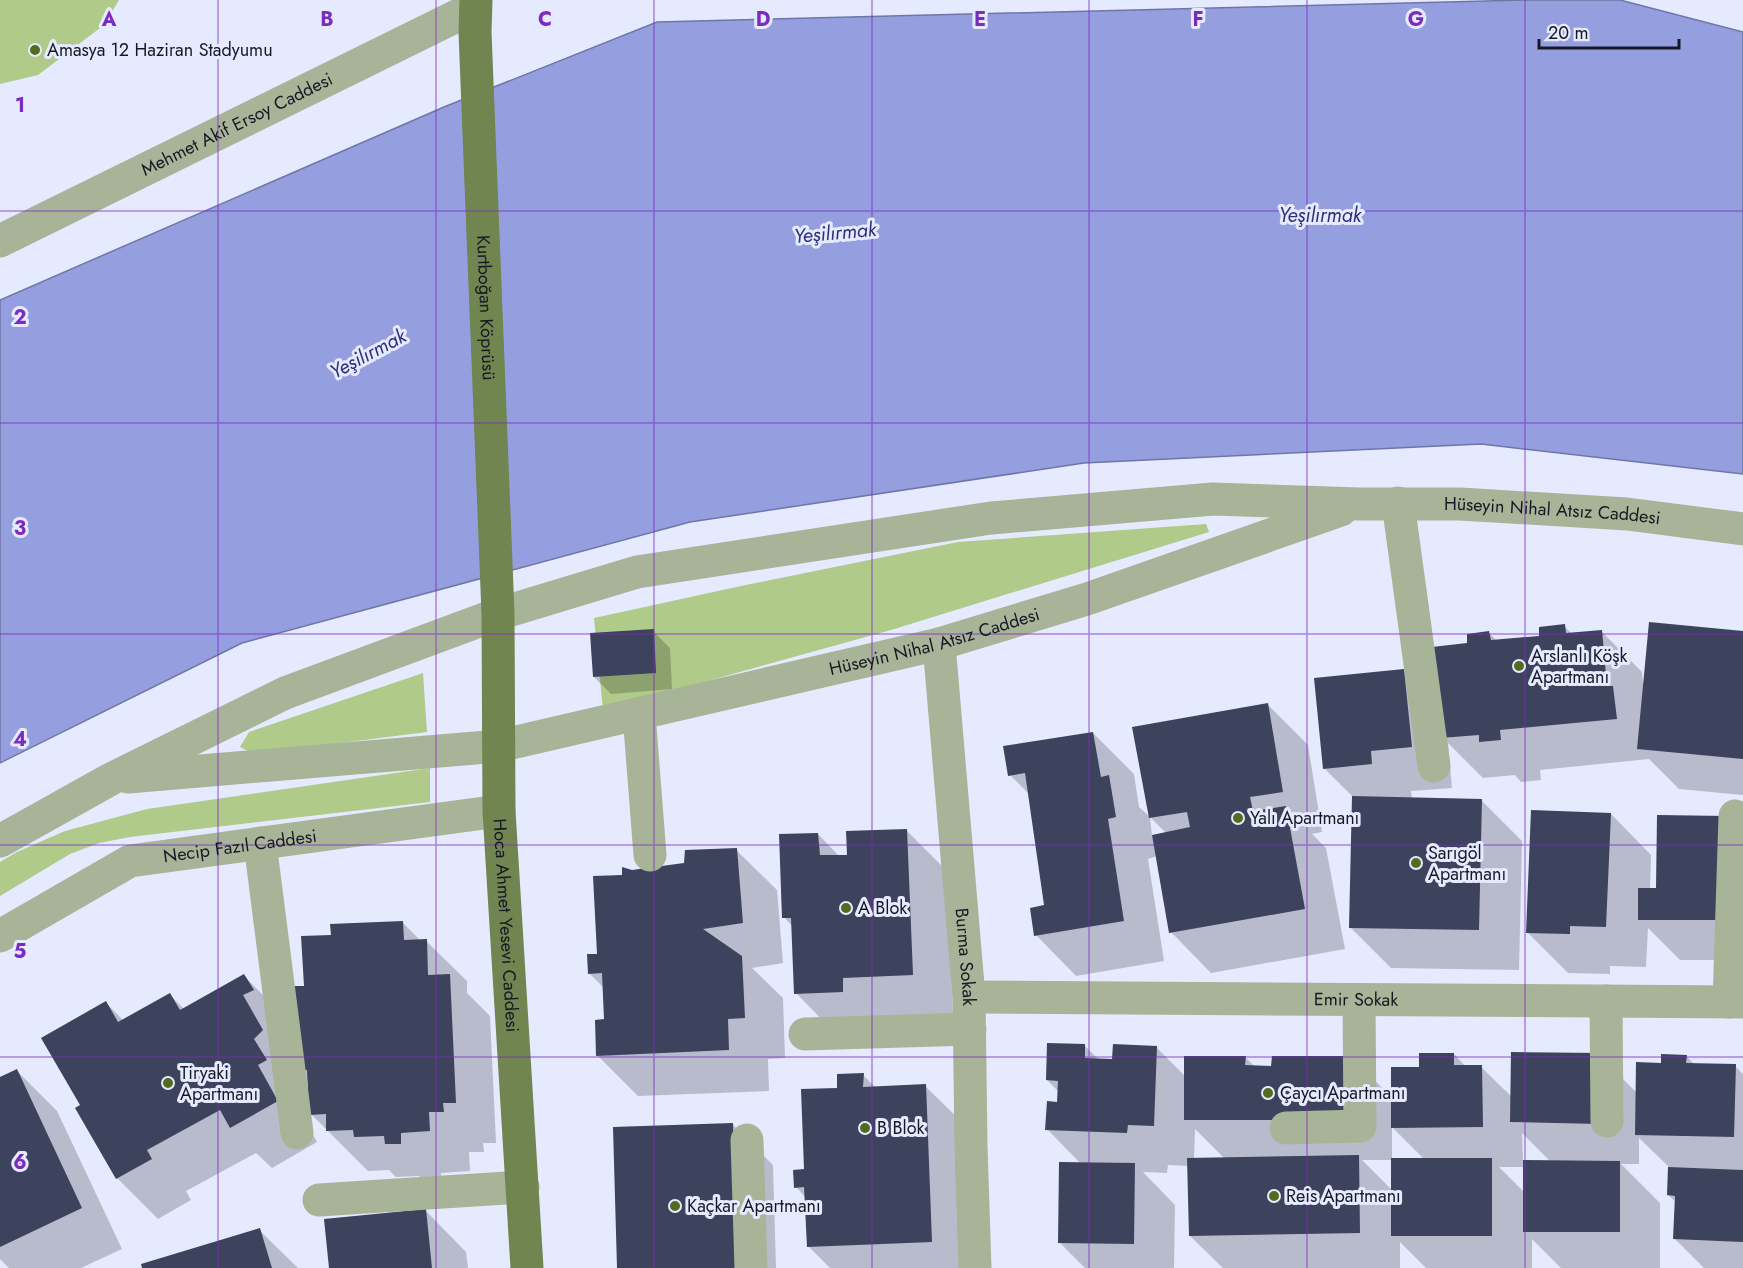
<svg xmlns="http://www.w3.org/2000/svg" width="1743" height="1268" font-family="Jost,sans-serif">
<rect width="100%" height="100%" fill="#e6eaff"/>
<path fill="#afca89" d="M0,0h119l-15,25 -66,50 -38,9z
M1206,524l3,8 -318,98 -288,80 -9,-92 147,-32 217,-44z
M423,673l4,59 -173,22 -14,-7 9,-15z
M430,768v34l-300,35 -31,6 -29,11 -70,42v-34l17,-10 48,-21 82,-22z"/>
<path fill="#959fdf" stroke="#6f76a7" stroke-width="1.5" d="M1525,0h95l123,32v442l-262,-30 -397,19 -394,59 -448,121 -242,120v-463l444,-193 213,-85z"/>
<path fill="#0003" fill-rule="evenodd" d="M1564,626l8,8 29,-3 41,41 1,12 100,-51v162l-64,-6 -30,-30 -109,11 1,10 -20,2 -6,-7 -32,3 -35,-35 4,45 -41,3 1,8 70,2 40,40 -3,129 -128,-2 -41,-41 4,-129 -30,-30 80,-97 35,35 30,-62 20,-11 8,8 44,-4z
M653,631l17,17 2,41 -61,5 -17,-17z
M1267,704l41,41 14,87 -10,2 14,14 19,101 -134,24 -40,-41 -14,-76 -9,3 16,102 -88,15 -40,-41 10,-29 -16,-111 -20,-20 83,-42 41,41 5,33 11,10 2,19 14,-3 -16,-16z
M1611,814l40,41 -1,35h8v-73l85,143h-63l-32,-32 -2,39 -36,-1v8l-42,-1 -41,-41z
M906,830l41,41 6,144 -117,19 -40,-41 -3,-66 -9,-10 34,-83 21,22h9z
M736,850l41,40 6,73 -31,5 31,30 2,60 -17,1 1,32 -131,5 -41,-41 8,-35 -1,-32 -15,-15 10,-17 25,-79 7,-5 54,-8z
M402,922l19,19h5l41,40v12l23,23 6,127h-13l1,9h-15l1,19 -29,2v11h-14l-8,-8 -23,1 -7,-7 -21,1 -57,-57 -2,-32 -8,-9 -4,33 20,36 -45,26 -16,-15 -70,38 5,9 -33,19 -41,-41 -35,-73 24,-102 18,18 46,-26 14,14 60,-33 40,40 21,-28 28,-52z
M1085,1046l14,14h14l43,-13 30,30 59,-20 10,10 18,1 79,-11 40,41 29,-29 33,-15 12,13h15l31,30 87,-42 38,38 25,-29 24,-8 9,9 40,1 8,8v194h-39l-30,-30 2,-36 -8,-7 2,-27 -31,-30v26h-18l39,39v65h-99l-29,-29v29h-106l-26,-26v26h-177l-33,-32 -1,-70 -21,-1 -1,8 -24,-1 32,33 -1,63h-89l-25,-25 21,-79 -34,-35 12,-26v-11l-12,-12zM1392,1127l33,33 -32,31 -31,-31h30zM1195,1129l30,30h-31zM1522,1133l29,29 -28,-1zM1499,1167h26v26z
M17,1071l40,40 65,138 -41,19h-72l-9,-9v-180z
M863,1075l13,13 49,-2 41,40 6,142h-142l-21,-21 -3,-49 -10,-11 9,-17 33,-81z
M732,1124l41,41 3,103h-157z
M426,1211l40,41 2,16h-137z
M259,1230l39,38h-154z"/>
<path fill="#3d425d" d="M1649,622l94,9v128l-106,-10z
M1565,624l1,9 36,-3 5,56h6l4,33 -117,11 1,10 -22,2v-7l-39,3 -8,-91 35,-4v-9l22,-3 2,9 48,-4v-9z
M654,629l2,44 -63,4 -3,-44z
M1404,669l8,78 -41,4 1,13 -49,5 -9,-91z
M1268,703l15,89 -33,5 3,14 33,-5 19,103 -136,24 -17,-98 38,-8 -3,-15 -38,6 -17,-91z
M1093,732l8,45 8,-2 7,42 -8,2 16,102 -90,15 -4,-28 14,-3 -19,-132 -17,3 -5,-30z
M1352,796l130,3 -3,131 -130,-2z
M1531,810l80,3 -5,114 -36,-1v8l-44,-1z
M1657,815l70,1v104h-89v-32h18z
M907,829l6,146 -70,3v14l-49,2 -3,-76h-9l-3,-84 39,-1 2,22h27l-1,-24z
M737,848l6,75 -40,6 39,27 3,62 -17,1 1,31 -133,6 -1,-36 9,-1 -2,-46 -14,1 -1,-20h10l-4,-78 29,-1v-8l10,3 52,-7 1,-13z
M403,921l1,19 23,-1 1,36 22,-1 6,129h-13l1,9h-15l1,19 -29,2v11h-16l-1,-8 -30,1 -1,-7 -27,1v-17l-17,1 -2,-45h-12l-3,-84h12l-3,-50 30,-1 -1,-11z
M244,974l10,16 -11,5 20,35 -9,9 13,21 -9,5 20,36 -48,27 -10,-18 -73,40 5,9 -36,20 -41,-71 5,-3 -39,-67 65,-37 12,21 52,-29 10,17z
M1047,1043l38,1v14l27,1 1,-15 44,2 -3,80 -26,-1 -1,8 -82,-3 2,-29 10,1 1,-21 -12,-1z
M1511,1052l89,1 -1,71 -89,-2z
M1419,1053h35v12h28l1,62 -92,1v-61h28z
M1661,1054l26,1 -1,8 50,1 -2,73 -99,-2 1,-73 25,1z
M1184,1056h62l-1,9 26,1 1,-10h80v64h-168z
M17,1069l65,139 -82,39v-170z
M864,1073l-1,14 63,-3 6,158 -125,5 -3,-60 -10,1 -1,-18 11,-1 -3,-80 36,-1v-14z
M733,1123l4,145h-120l-4,-141z
M1359,1155l1,78 -171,3 -2,-78z
M1391,1158h101v78h-101z
M1523,1160l97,1v71h-97z
M1059,1162l76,1 -1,81 -76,-1z
M1668,1167l75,3v72l-70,-3 2,-43 -8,-1z
M426,1209l6,59h-103l-5,-49z
M260,1228l12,40h-130l-1,-4z"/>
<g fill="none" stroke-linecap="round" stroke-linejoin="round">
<g stroke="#a8b498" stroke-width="33">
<path id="s1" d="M0,241l475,-234"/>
<path d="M1398,503l36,263"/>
<path id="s2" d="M939,644l30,353 2,148 4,123"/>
<path d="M639,714l11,141"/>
<path id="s3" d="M128,777l371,-31 440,-102 148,-45 254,-89"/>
<path id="s4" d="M0,841l111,-62 174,-86 213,-79 139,-42 354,-54 222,-19 147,5h100l167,10 116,15"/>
<path d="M260,843l37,290"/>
<path id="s5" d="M0,936l130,-75 369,-50"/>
<path id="s6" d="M969,997l774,5"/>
<path d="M1606,1001l1,120"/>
<path d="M1729,1002l6,-186"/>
<path d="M805,1034l165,-5"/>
<path d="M1286,1128l74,-2 -1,-126"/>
<path d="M747,1140l4,128"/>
<path d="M319,1200l204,-13"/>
</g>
<path stroke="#708550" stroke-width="33" id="s7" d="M476,0l-1,32 23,582 1,197 28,457"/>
</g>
<path fill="none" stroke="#7b2cbf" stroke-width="1.5" stroke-opacity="0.55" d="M218,0v1268M436,0v1268M654,0v1268M872,0v1268M1089,0v1268M1307,0v1268M1525,0v1268M0,211h1743M0,423h1743M0,634h1743M0,845h1743M0,1057h1743"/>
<g fill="#516c1f" stroke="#e6eaff" stroke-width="2">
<circle cx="35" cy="50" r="6"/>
<circle cx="1519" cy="666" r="6"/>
<circle cx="1238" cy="818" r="6"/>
<circle cx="1416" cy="863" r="6"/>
<circle cx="846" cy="908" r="6"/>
<circle cx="168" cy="1083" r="6"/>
<circle cx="1268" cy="1093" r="6"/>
<circle cx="865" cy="1128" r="6"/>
<circle cx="1274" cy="1196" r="6"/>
<circle cx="675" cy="1206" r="6"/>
</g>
<g text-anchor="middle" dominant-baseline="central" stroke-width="6" stroke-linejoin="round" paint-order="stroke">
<g font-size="18" fill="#161824" stroke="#e6eaff" text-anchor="start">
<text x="47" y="50">Amasya 12 Haziran Stadyumu</text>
<text x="1531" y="656">Arslanlı Köşk<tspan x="1531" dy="21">Apartmanı</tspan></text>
<text x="1250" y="818">Yalı Apartmanı</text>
<text x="1428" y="853">Sarıgöl<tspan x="1428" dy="21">Apartmanı</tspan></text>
<text x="858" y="908">A Blok</text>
<text x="180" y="1073">Tiryaki<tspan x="180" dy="21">Apartmanı</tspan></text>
<text x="1280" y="1093">Çaycı Apartmanı</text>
<text x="877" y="1128">B Blok</text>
<text x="1286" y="1196">Reis Apartmanı</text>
<text x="687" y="1206">Kaçkar Apartmanı</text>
</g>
<g font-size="18" fill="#161824" stroke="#e6eaff">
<text stroke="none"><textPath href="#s1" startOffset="264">Mehmet Akif Ersoy Caddesi</textPath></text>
<text stroke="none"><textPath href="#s7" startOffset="308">Kurtboğan Köprüsü</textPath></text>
<text stroke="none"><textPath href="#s4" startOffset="1614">Hüseyin Nihal Atsız Caddesi</textPath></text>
<text stroke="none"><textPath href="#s3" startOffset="820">Hüseyin Nihal Atsız Caddesi</textPath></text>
<text stroke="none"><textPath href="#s5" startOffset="261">Necip Fazıl Caddesi</textPath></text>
<text stroke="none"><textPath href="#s7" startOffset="926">Hoca Ahmet Yesevi Caddesi</textPath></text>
<text stroke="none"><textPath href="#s2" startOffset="314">Burma Sokak</textPath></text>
<text stroke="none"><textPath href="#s6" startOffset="387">Emir Sokak</textPath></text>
</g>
<g font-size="20" font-style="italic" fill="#2e2f7a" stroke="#e6eaff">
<text x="1320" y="215">Yeşilırmak</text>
<text transform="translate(835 233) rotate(-5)">Yeşilırmak</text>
<text transform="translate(368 354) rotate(-28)">Yeşilırmak</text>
</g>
</g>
<g font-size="20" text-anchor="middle" font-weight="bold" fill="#7b2cbf" stroke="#e6eaff" stroke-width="6" stroke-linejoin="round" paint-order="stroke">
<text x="109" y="26">A</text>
<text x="327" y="26">B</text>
<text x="545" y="26">C</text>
<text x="763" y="26">D</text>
<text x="980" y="26">E</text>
<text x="1198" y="26">F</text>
<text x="1416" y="26">G</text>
<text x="20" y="112">1</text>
<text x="20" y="324">2</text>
<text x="20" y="535">3</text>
<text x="20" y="746">4</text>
<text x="20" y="958">5</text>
<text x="20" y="1169">6</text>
</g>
<path d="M1539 39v9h140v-9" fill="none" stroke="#161824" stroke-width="3"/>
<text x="1548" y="39" font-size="18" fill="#161824" stroke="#e6eaff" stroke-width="4.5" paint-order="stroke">20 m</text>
</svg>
